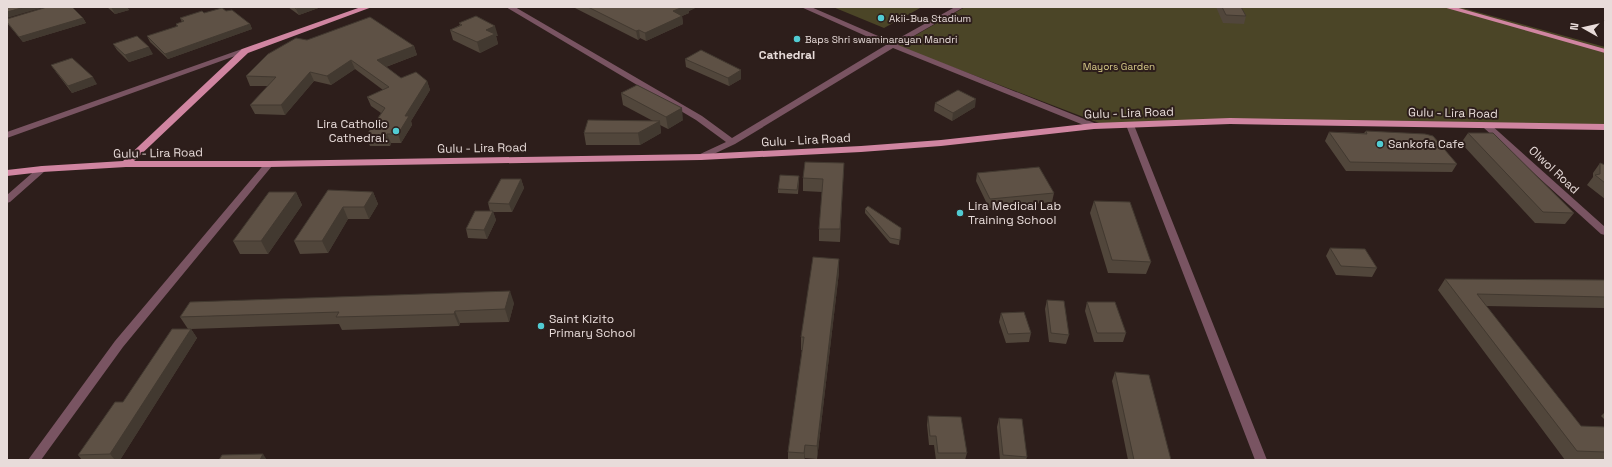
<svg xmlns="http://www.w3.org/2000/svg" width="1612" height="467" font-family="'Space Grotesk',sans-serif">
<rect width="100%" height="100%" fill="#2d1e1b"/>
<path fill="#4b4527" d="M833,7h89l-38,21z
M965,7h494l146,40v80l-375,-6 -123,5 -210,-80z"/>
<g fill="none" stroke-linecap="round" stroke-linejoin="round">
<path fill="#795462" fill-rule="evenodd" d="M506,7h9l187,109 30,22 154,-93 -85,-38h10l81,35 63,-35h9l-66,38 199,79 1,2 -1,2h-6l-198,-80 -158,96 -34,16 -4,-3 1,-2 28,-13 -30,-22z
M242,49h6l1,2 -242,87v-6z
M1130,122l4,3 133,335h-12l-129,-335z
M1487,123l3,1 115,103v8l-4,-1 -11,-10 -106,-96 -1,-2 1,-2z
M269,161l3,1 2,2 -2,2 -149,181 -82,113h-13l87,-119 151,-179z
M42,166l3,1 2,2 -2,2 -35,31 -3,1v-8l32,-28z"/>
<path fill="#d085a1" fill-rule="evenodd" d="M361,7h11l-124,46 -114,108h135l432,-7 160,-8 80,-6 153,-17 136,-5 375,6v6l-375,-6 -136,5 -153,17 -80,6 -160,8 -432,7h-143l-84,5 -35,4v-6l35,-4 81,-5 119,-112z
M1443,7h12l150,42v4z"/>
</g>
<path fill="#51463b" d="M107,7h20l2,3 -14,4z
M288,7h33l-22,8z
M573,7h124l-8,4v2l-7,3 1,8 -37,17 -6,-3 -2,2z
M1216,7h25l5,9 -2,8 -21,-1z
M226,11l24,13 2,5 -84,30 -18,-17 -3,-6 30,-9 -1,-3 6,-2 -2,-4 24,-5z
M83,18l3,5 -63,19 -16,-19v-4z
M459,23l39,13h-2l2,8 -18,9 -27,-13 -3,-10 10,-5z
M307,40l107,6 3,9 -31,12 15,11 26,3 3,9 -19,31 1,4 -11,18h-10l-1,3h-20l-4,-10 15,-23 -10,-7 -4,-9 16,-7 -28,-21 -24,16 -17,-4 -29,34 -30,-1 -5,-9 18,-19h-18l-4,-10z
M113,44l40,10 -24,8 -12,-12z
M685,59l56,11v9l-12,7 -43,-19z
M51,65l46,19 -25,9 -16,-21z
M621,93l62,27 -15,9 -8,-4 1,8 -21,12h-54l-2,-12 69,-12 -30,-16z
M935,103l40,4 -23,14 -18,-10z
M1366,131l91,33 -5,8 -106,-1 -21,-30 4,-9 35,1z
M1468,133l106,80 -9,11 -30,-1 -74,-80z
M844,163l-4,79 -21,-1v-12l3,-37 -19,-1v-13z
M1600,163l5,2v34l-18,-14 6,-8v-4z
M977,173l77,20 -2,9 -63,6 -13,-27z
M521,179l3,9 -12,24h-19l3,8 -9,19 -19,-1 -2,-9 24,-18 -2,-8z
M799,180l-1,14 -20,-1v-4z
M328,190l45,2 5,12 -9,15h-21l-20,34 -28,1 -6,-13z
M296,192l6,13 -34,49h-28l-7,-13z
M1094,201l57,61 -5,12 -38,-1 -18,-60z
M865,209l36,19 -2,17 -9,-2 -25,-30z
M1330,248l47,20 -5,9 -36,-2 -10,-19z
M839,272l-22,187 -12,-1v2h-17v-8l14,-102h-1v-13z
M1445,279l160,1v28l-119,-2 95,120 24,1v33h-40l-127,-170z
M1047,300l22,35 -3,9 -17,-2 -4,-33z
M1087,302l39,31 -3,9h-29l-9,-31z
M514,303l-5,19 -49,1 -1,3 -117,4 -3,-6 -148,5 6,9 -77,122h-38l-4,-5 45,-53 65,-73 -8,-12z
M1001,313l30,20 -2,9 -23,1 -7,-21z
M1115,372l56,88h-43l-16,-79z
M1605,412v8l-4,-4z
M928,416l39,37 -2,7h-29l-2,-15h-5l-2,-20z
M999,418l28,39 -1,3h-26l-3,-33z"/>
<path fill="#423930" d="M25,7h20l-38,11v-6z
M111,7h16l2,3 -14,4z
M301,7h20l-22,8 -3,-6z
M683,7h14l-8,4v2l-7,3 1,8 -37,17 -1,-8 28,-22z
M83,18l3,5 -63,19 -4,-5z
M250,24l2,5 -84,30 -3,-5z
M495,26l3,10h-2l2,8 -18,9 -3,-11 9,-12z
M639,30l1,8 -2,2 -2,-9z
M414,46l3,9 -37,14 -3,-9z
M149,47l4,7 -24,8 -4,-7z
M351,60l4,9 -24,16 -4,-9z
M741,70v9l-12,7 -1,-8z
M310,72l4,9 -29,34 -4,-10z
M93,77l4,7 -25,9 -4,-7z
M427,81l3,9 -19,31 1,4 -11,18 -3,-9 7,-18z
M976,99l-1,8 -23,14 1,-8z
M682,108l1,12 -15,9 -2,-12z
M660,121l1,12 -21,12 -2,-12z
M387,134l4,9 -1,3 -4,-10z
M521,179l3,9 -12,24 -3,-8z
M296,192l6,13 -34,49 -7,-13z
M373,192l5,12 -9,15 -5,-12z
M343,207l5,12 -20,34 -6,-12z
M493,211l3,9 -9,19 -3,-9z
M839,259v13l-22,187v-13z
M510,291l4,12 -5,19 -4,-13z
M455,311l5,12 -1,3 -5,-12z
M191,329l6,9 -77,122h-5l-5,-6z
M805,445v15h-1z
M263,454l4,6h-7z"/>
<path fill="#5e5145" stroke="#423930" d="M7,7h18l-18,5z
M47,7h25l11,11 -64,19 -12,-15v-3z
M294,7h7l-5,2z
M588,7h95l-10,4 9,5 -37,17 -6,-3 -3,1z
M1222,7h19l5,9 -20,-1z
M222,8l4,3 6,-1 18,14 -85,30 -18,-18 31,-10 -2,-2 8,-3 -4,-3 22,-7 2,2z
M476,16l19,10 -9,4 9,4 -18,8 -27,-12 12,-5 -3,-2z
M370,17l44,29 -37,14 24,18 15,-6 11,9 -22,35h4l-11,18h-11l-1,2h-20l19,-28 -18,-11 22,-10 -38,-27 -24,16 -17,-4 -29,33h-31l26,-28 -30,-1 22,-22 28,-16 11,2z
M137,36l12,11 -24,8 -12,-11z
M701,50l40,20 -13,8 -43,-19z
M72,58l21,19 -25,9 -17,-21z
M637,85l45,23 -16,9 -45,-24z
M958,90l18,9 -23,14 -18,-10z
M588,120l72,1 -22,12h-54z
M1366,131l59,3 8,2 24,28 -107,-2 -21,-30 38,2z
M1468,133h25l81,80 -31,-1z
M805,162l39,1 -4,66h-21l4,-50 -20,-1z
M1600,163l5,2v18l-10,-8 5,-1z
M1039,167l15,26 -64,6 -13,-26z
M780,175l19,1 -2,14 -19,-1z
M501,179h20l-12,25 -21,-1z
M328,190l45,2 -9,15h-21l-21,34h-28z
M269,192h27l-35,49h-28z
M1094,201l36,1 21,60 -39,-2z
M868,206l33,22 -1,12 -10,-2 -25,-29z
M475,211h18l-9,19 -18,-1z
M1330,248l35,1 12,19 -36,-2z
M813,257l26,2 -22,187 -12,-1 -1,8 -16,-1 16,-115h-3z
M1445,279l160,1v17l-128,-3 104,132 24,1v25l-28,-1z
M510,291l-5,18 -50,2 -1,3 -118,3 3,-5 -159,5 10,-15z
M1047,300l17,1 5,34 -18,-2z
M1087,302h28l11,31h-29z
M1024,312l7,21 -23,1 -7,-21z
M172,329h19l-81,125 -32,1 37,-53h8z
M1115,372l34,3 22,85h-37z
M928,416l33,1 6,36h-29l-2,-17h-6z
M999,418l23,1 5,38 -24,-2z
M263,454l-3,6h-41l3,-5z"/>
<g fill="#51ccd3" stroke="#2d1e1b" stroke-width="1.5">
<circle cx="881" cy="18" r="4"/>
<circle cx="797" cy="39" r="4"/>
<circle cx="396" cy="131" r="4"/>
<circle cx="1380" cy="144" r="4"/>
<circle cx="960" cy="213" r="4"/>
<circle cx="541" cy="326" r="4"/>
</g>
<g text-anchor="middle" dominant-baseline="central" stroke-width="4" stroke-linejoin="round" paint-order="stroke">
<g font-size="10" fill="#e8dcda" stroke="#2d1e1b" text-anchor="start">
<text x="889" y="18">Akii-Bua Stadium</text>
<text x="805" y="39">Baps Shri swaminarayan Mandri</text>
</g>
<g font-size="10" fill="#d8cb89" stroke="#2d1e1b">
<text x="1119" y="66">Mayors Garden</text>
</g>
<g font-size="12" font-weight="bold" fill="#e8dcda" stroke="#2d1e1b">
<text x="787" y="55">Cathedral</text>
</g>
<g font-size="12" fill="#e8dcda" stroke="#2d1e1b">
<text transform="translate(1129 113) rotate(-2)">Gulu - Lira Road</text>
<text transform="translate(1453 113) rotate(1)">Gulu - Lira Road</text>
<text transform="translate(806 140) rotate(-3)">Gulu - Lira Road</text>
<text transform="translate(482 148) rotate(-1)">Gulu - Lira Road</text>
<text transform="translate(158 153) rotate(-1)">Gulu - Lira Road</text>
<text transform="translate(1554 170) rotate(43)">Olwol Road</text>
</g>
<g font-size="12" fill="#e8dcda" stroke="#2d1e1b" text-anchor="start">
<text x="388" y="124" text-anchor="end">Lira Catholic<tspan x="388" dy="14">Cathedral.</tspan></text>
<text x="1388" y="144">Sankofa Cafe</text>
<text x="968" y="206">Lira Medical Lab<tspan x="968" dy="14">Training School</tspan></text>
<text x="549" y="319">Saint Kizito<tspan x="549" dy="14">Primary School</tspan></text>
</g>
</g>
<rect width="1612" height="467" fill="none" stroke="#e8dcda" stroke-width="16"/>
<g transform="translate(1584 28) rotate(278)" stroke="#2d1e1b" stroke-width="3" paint-order="stroke">
<path d="M0-3L7 15L0 10L-7 15Z" fill="#e8dcda"/>
<text y="-6" font-size="11" font-weight="bold" text-anchor="middle" fill="#e8dcda">N</text>
</g>
</svg>
